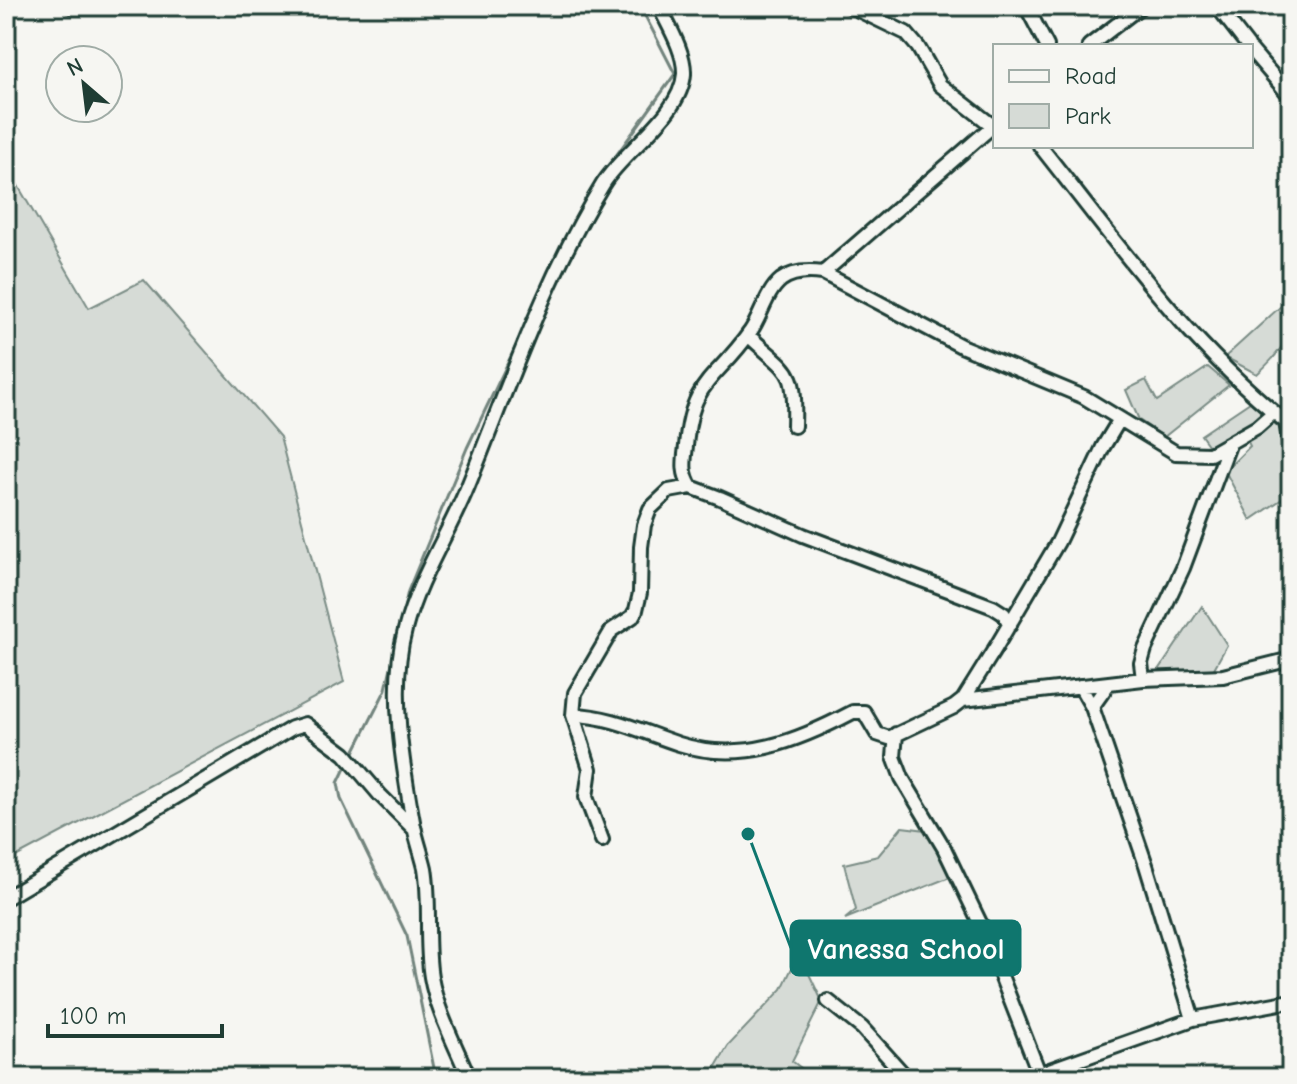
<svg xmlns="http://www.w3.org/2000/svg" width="1297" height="1084" font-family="'Comic Neue',sans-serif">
<rect width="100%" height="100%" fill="#f6f6f2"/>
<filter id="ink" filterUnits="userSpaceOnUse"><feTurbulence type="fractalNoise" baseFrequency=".0125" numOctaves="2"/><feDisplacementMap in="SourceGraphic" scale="16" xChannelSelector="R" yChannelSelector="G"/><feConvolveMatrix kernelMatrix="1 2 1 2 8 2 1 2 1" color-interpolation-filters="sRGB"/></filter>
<g filter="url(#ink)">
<path fill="#d6dbd6" stroke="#7a8c85" stroke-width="2" d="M6,165l83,143 55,-28 136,157 64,245 -338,180z
M1291,297c0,40 -5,51 -34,77l-32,-17z
M1208,367l21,18 -65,52 -25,-17 -13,-30 20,-10 11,21z
M1250,402l31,27 10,30v34l-40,27 -26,-49 25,-25 -8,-16 -31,19 -10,-14z
M1202,606l25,39 -15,27 -55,1z
M902,827l24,3 24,47 -105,42 11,-9 -12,-46 34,-8z
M799,953l23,48 -30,60 14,11 3,6h-100l19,-32 54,-57z"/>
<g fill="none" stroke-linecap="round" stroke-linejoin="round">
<path stroke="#72847d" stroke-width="3" d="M605,171l70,-97 -35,-68
M561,247l21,-39
M400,626l8,-35 59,-143 58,-121
M352,756l34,-67 11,-48
M348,762l-10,21 3,16 66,137 29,142"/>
<defs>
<path id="minor" d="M71,6h11
M850,6l56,27 12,14 22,38 53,41
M1026,6l21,40
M1217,6l31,40
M1089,46l52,-40
M1251,50l40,47
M1040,146c77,97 148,198 246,276
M823,273l172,-149
M748,335c41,39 48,30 46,91
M1291,411l-5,11 5,30
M691,487c-9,-14 -7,-25 -5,-41 6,-68 30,-65 64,-114 11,-15 16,-40 31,-52 12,-9 28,-9 42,-7l138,73 123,51 92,56 34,1 47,-27 17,-15
M1143,679l-2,-16 4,-14 38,-81 46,-123
M1080,686l12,21 54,158 47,154
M963,700l180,-21 80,-3 68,-17
M1092,707l17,-24
M573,715c39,1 69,17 106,29 63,20 119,-3 174,-32h11l13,22 12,4 65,-31 9,-7 33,-53 62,-105 45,-95 17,-28
M896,734l-2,23 8,21 42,70 38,79 59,151
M602,840l-16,-43 4,-28 -17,-54 2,-22 37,-63 20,-13 4,-7 4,-17 1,-46 3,-22 6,-16 19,-18 22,-4 29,11 83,37 190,72 11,7 6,11
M6,898l286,-170 13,-4 40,30 35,41 35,35
M828,1001l34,27 45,50
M469,1078c-13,-32 -32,-66 -38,-101 -6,-36 0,-73 -6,-109 -3,-13 -8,-27 -11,-41 -11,-59 -25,-138 -9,-197 13,-51 43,-95 63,-144 41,-101 77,-208 135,-302 21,-34 78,-69 81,-110 1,-22 -16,-49 -25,-68
M1027,1078l166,-59 98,-18"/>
</defs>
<use href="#minor" stroke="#1f3d34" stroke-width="18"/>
<use href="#minor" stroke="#f6f6f2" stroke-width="12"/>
</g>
</g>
<path fill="none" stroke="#0f766e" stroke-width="3" d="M748 834L791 948"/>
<circle fill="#0f766e" stroke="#f6f6f2" stroke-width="3" cx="748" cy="834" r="8"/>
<rect fill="#0f766e" stroke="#0f766e" stroke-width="3" x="791" y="921" width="229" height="54" rx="8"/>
<g font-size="30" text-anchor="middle" font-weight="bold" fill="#fff">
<text x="906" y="959">Vanessa School</text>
</g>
<rect width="1297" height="1084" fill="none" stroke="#f6f6f2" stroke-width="32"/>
<rect x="16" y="16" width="1265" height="1052" fill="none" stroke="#1f3d34" stroke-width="3" filter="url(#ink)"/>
<rect x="993" y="44" width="260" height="104" fill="#f6f6f2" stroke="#a0aca6" stroke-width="2"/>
<rect x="1009" y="70" width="40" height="12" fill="#f6f6f2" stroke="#a0aca6" stroke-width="2"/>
<text x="1065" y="84" font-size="24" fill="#1f3d34">Road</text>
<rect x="1009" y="104" width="40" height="24" fill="#d6dbd6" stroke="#a0aca6" stroke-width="2"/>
<text x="1065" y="124" font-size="24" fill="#1f3d34">Park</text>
<g transform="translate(84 84) rotate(332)"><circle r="38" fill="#f6f6f2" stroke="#a0aca6" stroke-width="2"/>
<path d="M0-6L14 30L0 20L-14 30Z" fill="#1f3d34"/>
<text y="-12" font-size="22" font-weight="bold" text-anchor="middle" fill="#1f3d34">N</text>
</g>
<path d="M48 1024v12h174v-12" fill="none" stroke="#1f3d34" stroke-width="4"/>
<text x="60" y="1024" font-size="24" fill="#1f3d34" stroke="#f6f6f2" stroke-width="6" paint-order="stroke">100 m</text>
</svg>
